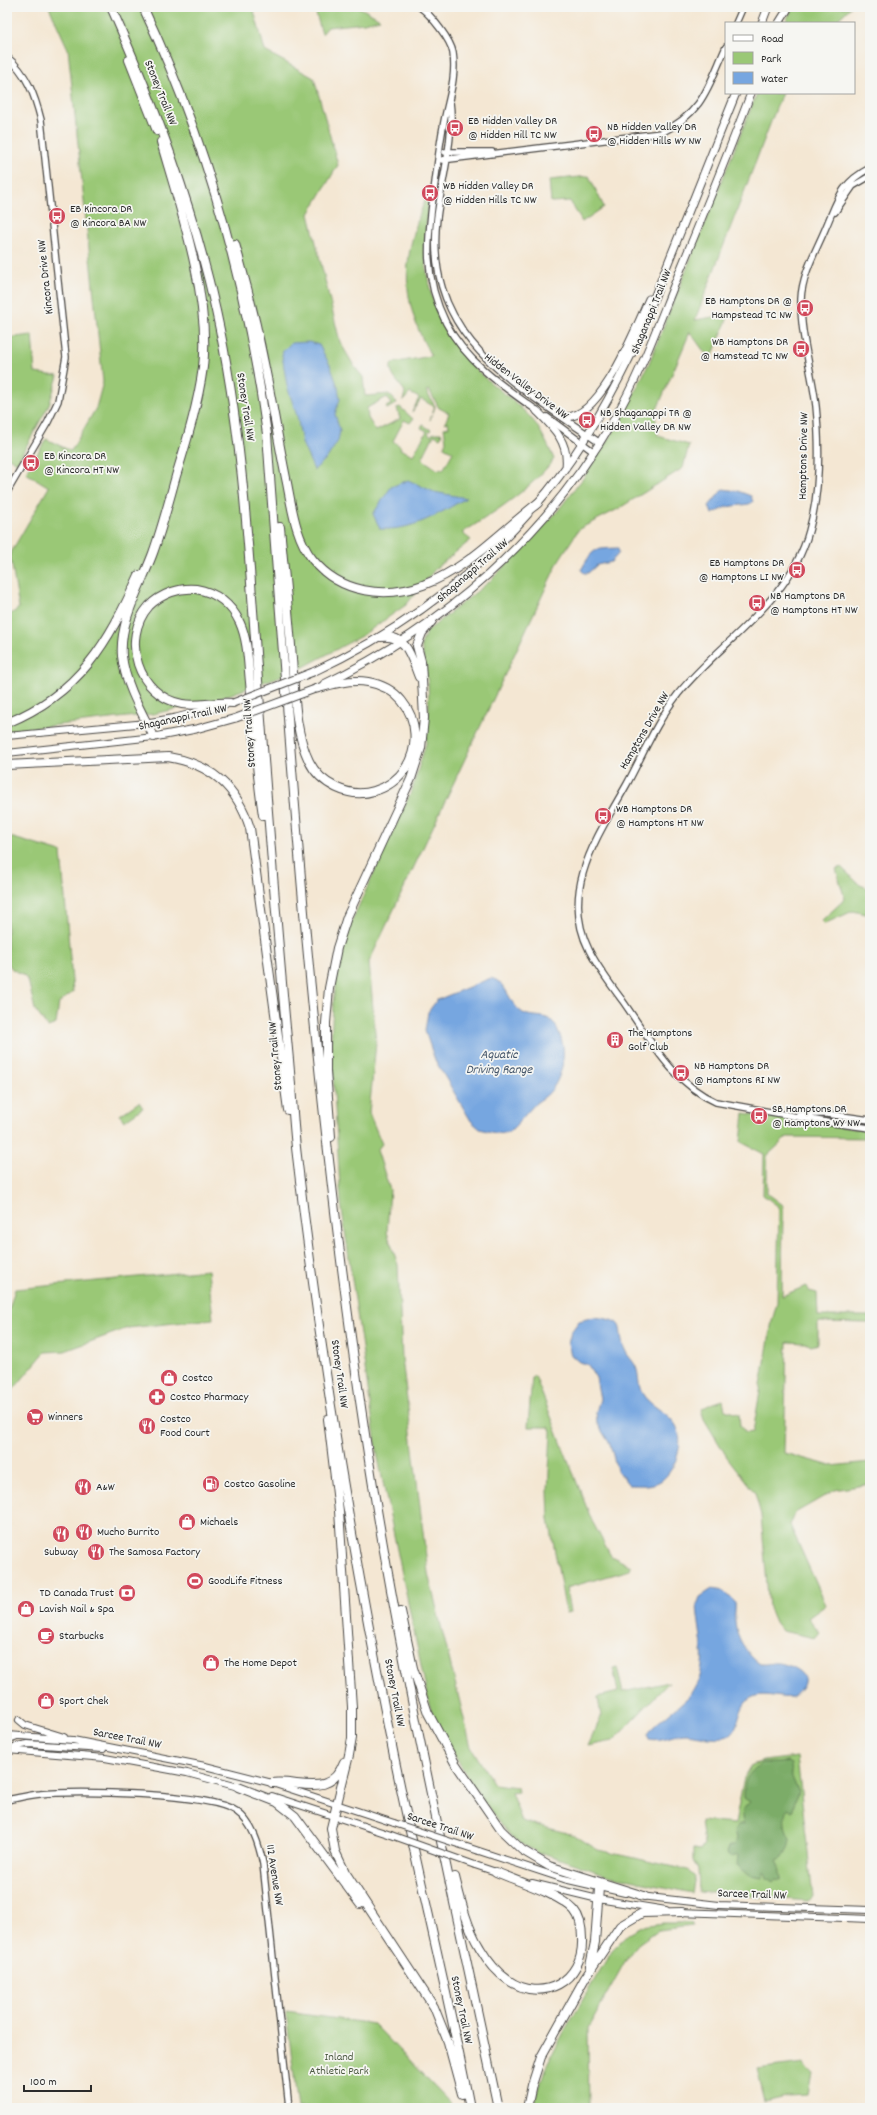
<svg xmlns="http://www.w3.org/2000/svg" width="877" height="2115" font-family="Dekko,sans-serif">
<rect width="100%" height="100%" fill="#f6f6f2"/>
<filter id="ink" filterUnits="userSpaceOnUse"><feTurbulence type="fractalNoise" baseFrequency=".025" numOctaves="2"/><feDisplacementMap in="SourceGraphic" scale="8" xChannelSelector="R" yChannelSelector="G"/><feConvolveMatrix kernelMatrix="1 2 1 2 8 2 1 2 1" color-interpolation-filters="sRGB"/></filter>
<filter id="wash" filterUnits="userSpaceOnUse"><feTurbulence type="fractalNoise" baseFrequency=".012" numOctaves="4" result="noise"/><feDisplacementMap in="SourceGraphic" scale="16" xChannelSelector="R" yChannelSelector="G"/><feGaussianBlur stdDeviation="0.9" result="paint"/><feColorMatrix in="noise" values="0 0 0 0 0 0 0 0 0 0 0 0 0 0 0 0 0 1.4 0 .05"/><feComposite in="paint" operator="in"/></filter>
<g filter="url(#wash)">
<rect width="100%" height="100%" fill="#f4e7d3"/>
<path fill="#9ac876" stroke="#627a50" d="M49,7h204l12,44 49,27 24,87 -29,49 31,128 14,24 9,11 2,19 24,-2 8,9 -10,6 -1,-2 5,-3 -4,-7 -20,11 1,10 8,13 24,-12 -3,-11 3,-1 13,12 -3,4 -6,-3 -11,21 8,6 -1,2 13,6 14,-24 -6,-3 2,-3 8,5 -3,3 3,3 2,-3h8l1,2 -2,3 -6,-3 -12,24 16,11 2,-2 3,2 10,-18 -9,-5 2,-6 -2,-13 5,-1 -1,-5 -3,1 4,-10 -10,-5 -10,-18 -3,1 9,15 -5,14 5,-13 -14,-8 -9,13 7,-14 -9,-5 -7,8 2,-9c-5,-9 -18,-18 -13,-29l39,-7c-34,-63 -28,-100 -3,-164l2,1c-11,71 -5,127 50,180 17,17 41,31 56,51 7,11 13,23 18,35 -22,30 -61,54 -92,74l9,7 -35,28 -30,37 -43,30 -63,34 -85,31 -62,14 -146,17v-114l12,-9 -9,-54 39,-67 -23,-14 20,-34 25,12 25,-43 7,-26 -35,-333z
M314,7h45l21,12 -16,4 -36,4 -6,7z
M793,7h58l-17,16h-49z
M757,93h25l-87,227 30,-5 3,2 -16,40h-4l-18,-25 -35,82 3,22 31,9 -6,23 -65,41 -39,20 -20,31 -190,402 7,81 -7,70 13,31 -5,6 13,40 -3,42 11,33 4,93 26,215 43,174 23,37 23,3 1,5 -7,1 11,28 52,14 24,15 90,20 7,6 -3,17 -86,-18 -63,-22 -4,1 -29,-18 -30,-39 -41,-67 -10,-26 -51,-246 -37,-255 -10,-159 2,-41 4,-31 12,-45 63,-137 14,-47 3,-34 -1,-26 -7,-38 5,-13 64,-51 66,-68 28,-36 38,-59 27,-55z
M589,176l15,31 -22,15 -12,-21 -19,1 -2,-22z
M32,335l3,38 23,3 -9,29 -32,58 -10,-6v-119z
M7,836l54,16 12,140 -14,11 -3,21 -8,3 -13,-17 -6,-26 -4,-8 -13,-7 -5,-7z
M841,867l19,18 10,4v26l-17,-4 -29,13 -3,-3 24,-22 -9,-30z
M139,1102l4,6 -19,13 -4,-6z
M744,1113l126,18v7l-83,-1 -20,19v37l16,12 -1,91 24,-10 3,5 8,2 1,23h52v7l-52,-1v22l-7,2 -5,-3 -19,-1 -3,111 47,13 39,-4v22l-35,6 -40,23 -5,12 36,80 -18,13 12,14 -5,6 -33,-7 -7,-9 -6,-14 -8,-93 -6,-22 -28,-36 -23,-38 -3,-10 10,-5 12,-4 2,10 14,4 1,12 6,7 7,-1 19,-111 5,-18 2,-96 -16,-12 1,-41 -23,-12z
M208,1270l5,49 -85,9 -63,23 -20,1 -38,45v-81l8,-27z
M532,1376h3l57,145 19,35 20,10 -1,4 -64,18 4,24 -4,1 -17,-94 -1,-28 3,-60 -2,-4h-21z
M617,1667l6,25 46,-10 -56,59 -25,5 13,-29 -3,-20 20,-5 -5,-24z
M797,1757l16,140 -5,4 -109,-9 -1,-24 -5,-8v-11l7,1 4,-6 -3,-23 34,3 9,-46 8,-13 11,-4z
M662,1923h29l2,3 -35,4 -20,14 -10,12 -40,72 1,80h-56l12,-39 21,-41 46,-78 17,-17 13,-7z
M286,2012l88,12 76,79 1,5h-153z
M803,2063l2,5 7,5 -4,23 -22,1 -21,5 -8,-33z"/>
<path fill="#7bac67" stroke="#536c49" d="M787,1761l4,2 1,14 6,14 -6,21 -4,-3c-7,8 -1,23 1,31 2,6 -4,12 -6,18l-6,3 2,4 2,15 -1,1 -5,-1 -2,2 -6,-4 -2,-6h-2v6l-13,-2 -13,-11 1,-10 -8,2 -3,-4 3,-8h5l2,-7 -2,-8 4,-6h5c-5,-9 0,-17 6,-22l-6,-4c0,-21 3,-22 17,-35h18z"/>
<path fill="#76a6e0" stroke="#506886" d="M309,342l10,3 11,20 8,22 2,12 -5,15 5,17 -2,10 -11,17 -13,12 -12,-27 -5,-27 -10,-30 -5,-31 1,-4 8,-8z
M408,480l26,12 32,6c-27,16 -54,33 -86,31l-7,-15 18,-27z
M723,489l15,2 13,5 2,6 -4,2 -23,3 -14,7 -3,-8z
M618,548l1,5 -8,9 -14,3 -9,8h-4l-3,-3c13,-22 11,-21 37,-22z
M491,978c17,4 17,26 32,35 8,5 21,1 29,8 6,7 9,16 11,25 2,16 -3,36 -15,48 -3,3 -8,6 -12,9 -9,9 -17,20 -27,29l-14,1 -15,-4 -9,-8 -36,-61 -10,-29 3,-19 9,-12z
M594,1317c38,4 20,12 32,35 3,6 9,10 11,18 2,7 1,16 5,23 8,14 25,18 33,31 11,16 1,45 -13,56 -10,7 -22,5 -33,5l-12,-15 -7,-26 -13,-21 -1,-11 4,-13 -4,-21 -8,-13 -9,-3 -8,-7 -3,-11 3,-12 8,-11z
M712,1589l12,2 11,11c1,7 -1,13 0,19 1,16 12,34 25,43 7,1 12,-2 19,-1 8,1 28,9 25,19 -1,7 -7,11 -11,15 -12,2 -26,-4 -37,-1 -19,6 -14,27 -25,38 -7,7 -35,1 -45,0 -13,0 -24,8 -37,5l-2,-5 3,-4c11,-11 24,-20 36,-31 27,-25 13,-61 11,-94l3,-8z"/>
</g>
<g filter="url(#ink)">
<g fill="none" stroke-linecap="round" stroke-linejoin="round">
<defs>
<path id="tertiary" d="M420,7c11,8 31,33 33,46 4,27 -6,49 -10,74 -4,21 -6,42 -9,63 -7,50 -11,87 12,133 20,39 59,65 93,89
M736,23l7,-16
M7,57c20,16 28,39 34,63l25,237 -8,44 -10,21 -41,70
M450,102c5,34 -9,81 -13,116 -14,120 78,166 163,225
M445,152h47
M442,160l219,-27c42,-20 47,-46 65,-86
M870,168c-29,15 -32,31 -44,59 -9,22 -24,47 -25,72 -1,36 11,72 15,107 4,40 4,86 -7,125 -19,71 -87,109 -131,163 -21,27 -35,60 -51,90 -29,52 -68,106 -38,166 9,18 21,34 33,50 27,38 50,83 94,102l110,20 44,6
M835,212l18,-26 17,-10
M547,417l47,35
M799,1114h28l43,6
M7,1800c11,-2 22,-5 33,-6 35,-4 169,-1 196,17 17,12 23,34 27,53l26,244"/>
<path id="secondary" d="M7,736l140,-13
M7,753l147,-16
M19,1720l6,5 39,12
M7,1735l66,5 132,26 67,17 122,40
M7,1740l10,-4
M7,1750l98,8 82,15 55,15
M13,1750l3,-4 12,-2 75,5
M272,1796l119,39
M479,1851l85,28 61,14
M475,1865l24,8
M532,1883l66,16 68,11
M640,1896l79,9 151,5
M679,1912l191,7"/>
<path id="primary" d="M762,23l6,-16
M779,23l10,-16
M537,411c16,16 32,31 29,56
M564,417c37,3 72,-90 85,-118
M535,506c38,-42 72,-102 97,-153l104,-260
M313,672c82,-38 155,-90 215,-158
M324,684c121,-58 221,-147 289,-263 26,-44 43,-91 62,-138 26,-63 52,-126 76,-190
M147,723l29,-5 49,-13
M154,737l42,-8 40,-11"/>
<path id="motorway" d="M111,7c44,99 82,199 105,304 25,113 32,227 40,342 10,136 20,271 33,407 3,32 4,64 8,96 23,199 56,398 96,595 24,119 54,237 77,357
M143,7c64,135 104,280 124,427 24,337 48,673 99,1007 34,224 85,445 132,667
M129,60l28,71
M235,244c12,41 22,82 30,124 8,38 14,77 22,115 5,26 9,56 26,77 27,33 72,39 110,25 46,-17 77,-53 115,-82
M280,527c4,44 9,88 12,132 3,34 2,71 17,102 11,23 40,38 65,30 57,-17 53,-99 -6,-109 -18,-3 -36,2 -53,7
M381,637c26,-3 30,20 38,40
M233,703c-17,-2 -34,4 -51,1 -44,-8 -62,-65 -33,-98 12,-12 31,-19 47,-17 20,3 36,16 44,34 8,18 8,40 10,59 4,44 6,89 13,133
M7,723c73,-30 101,-80 132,-148
M154,737c-12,-24 -29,-53 -32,-81 -3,-35 19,-70 31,-103 9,-25 16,-52 23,-77 11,-36 22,-72 27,-109 8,-68 -23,-160 -42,-225
M7,765l161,-8c43,7 69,30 82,71l38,282
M331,1137l-5,-66v-48l3,-35 8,-40 10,-31 64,-138 10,-31 3,-30 -3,-57 -4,-15 5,-13 10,-12
M328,1419l11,92 13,196v31l-3,17 -18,73 4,23 10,21 89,135 14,35 14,52
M401,1611l12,57 15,45 27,50 46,67 21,20 27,16 95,30
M272,1783c26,-4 58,17 72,-21
M238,1787l39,15 18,14 65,88
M455,1877c6,24 12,50 25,71 7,12 16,24 28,32 34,24 76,1 74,-41 0,-9 -2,-22 -8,-29 -15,-16 -57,-29 -78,-38
M590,1966l5,-24 4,-54
M527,2108l5,-23 9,-28 44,-79 35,-52 22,-13 40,-1"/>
</defs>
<use href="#tertiary" stroke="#494744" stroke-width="8"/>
<use href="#secondary" stroke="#494744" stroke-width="8"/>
<use href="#primary" stroke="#494744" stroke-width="9"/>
<use href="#motorway" stroke="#494744" stroke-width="10"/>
<use href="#tertiary" stroke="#fff" stroke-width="5.5"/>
<use href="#secondary" stroke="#fff" stroke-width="6"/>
<use href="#primary" stroke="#fff" stroke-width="7"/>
<use href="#motorway" stroke="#fff" stroke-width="8"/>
<defs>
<path id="secondary-bridge" d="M394,1823l85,28
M391,1835l84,30"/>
<path id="primary-bridge" d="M233,703l80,-31
M236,718l79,-29"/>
</defs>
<use href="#secondary-bridge" stroke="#494744" stroke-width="8" stroke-linecap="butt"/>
<use href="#primary-bridge" stroke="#494744" stroke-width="9" stroke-linecap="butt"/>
<use href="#secondary-bridge" stroke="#fff" stroke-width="6"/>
<use href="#primary-bridge" stroke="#fff" stroke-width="7"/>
</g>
</g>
<defs>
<symbol id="bus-disc" viewBox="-11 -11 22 22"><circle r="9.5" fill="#d1495b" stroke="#f6f6f2"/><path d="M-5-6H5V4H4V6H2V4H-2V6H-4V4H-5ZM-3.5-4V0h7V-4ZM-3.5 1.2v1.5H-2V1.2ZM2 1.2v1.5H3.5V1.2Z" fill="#fff"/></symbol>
<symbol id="building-disc" viewBox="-11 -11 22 22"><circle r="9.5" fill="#d1495b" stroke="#f6f6f2"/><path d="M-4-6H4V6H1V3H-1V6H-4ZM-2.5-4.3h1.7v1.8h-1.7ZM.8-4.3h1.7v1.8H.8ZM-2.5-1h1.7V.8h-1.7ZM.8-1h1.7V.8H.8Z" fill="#fff"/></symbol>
<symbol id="shop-disc" viewBox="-11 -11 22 22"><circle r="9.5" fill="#d1495b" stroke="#f6f6f2"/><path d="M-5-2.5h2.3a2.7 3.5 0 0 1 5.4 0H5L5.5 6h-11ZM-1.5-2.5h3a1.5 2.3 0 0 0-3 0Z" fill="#fff"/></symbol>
<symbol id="pharmacy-disc" viewBox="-11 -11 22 22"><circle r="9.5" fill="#d1495b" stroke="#f6f6f2"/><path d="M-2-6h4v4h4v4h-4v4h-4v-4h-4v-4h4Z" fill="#fff"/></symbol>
<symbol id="supermarket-disc" viewBox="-11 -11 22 22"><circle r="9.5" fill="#d1495b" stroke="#f6f6f2"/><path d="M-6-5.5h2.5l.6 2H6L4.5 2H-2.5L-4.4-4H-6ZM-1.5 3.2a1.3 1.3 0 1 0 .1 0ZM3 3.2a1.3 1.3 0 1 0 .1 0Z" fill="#fff"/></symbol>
<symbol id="restaurant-disc" viewBox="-11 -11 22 22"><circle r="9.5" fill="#d1495b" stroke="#f6f6f2"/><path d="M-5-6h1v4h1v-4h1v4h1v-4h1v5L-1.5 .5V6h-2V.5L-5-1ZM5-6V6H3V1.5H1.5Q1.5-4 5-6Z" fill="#fff"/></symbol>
<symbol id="fuel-disc" viewBox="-11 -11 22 22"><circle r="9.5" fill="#d1495b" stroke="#f6f6f2"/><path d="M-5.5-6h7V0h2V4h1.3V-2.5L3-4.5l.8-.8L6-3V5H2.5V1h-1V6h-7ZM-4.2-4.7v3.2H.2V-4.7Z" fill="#fff"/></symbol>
<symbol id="stadium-disc" viewBox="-11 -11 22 22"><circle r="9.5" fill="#d1495b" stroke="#f6f6f2"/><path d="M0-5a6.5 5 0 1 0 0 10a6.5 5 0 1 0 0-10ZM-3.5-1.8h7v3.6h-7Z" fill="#fff"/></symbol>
<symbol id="bank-disc" viewBox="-11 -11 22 22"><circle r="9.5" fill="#d1495b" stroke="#f6f6f2"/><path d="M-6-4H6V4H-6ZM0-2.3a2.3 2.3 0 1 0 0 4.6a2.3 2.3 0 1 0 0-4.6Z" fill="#fff"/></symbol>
<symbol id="cafe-disc" viewBox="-11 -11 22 22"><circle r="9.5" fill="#d1495b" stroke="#f6f6f2"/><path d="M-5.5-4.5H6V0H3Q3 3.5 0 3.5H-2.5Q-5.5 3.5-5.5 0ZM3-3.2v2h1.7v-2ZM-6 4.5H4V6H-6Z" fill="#fff"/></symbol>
</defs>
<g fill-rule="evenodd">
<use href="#bus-disc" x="445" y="118" width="20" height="20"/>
<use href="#bus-disc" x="584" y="124" width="20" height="20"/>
<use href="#bus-disc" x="420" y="183" width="20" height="20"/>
<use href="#bus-disc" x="47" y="206" width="20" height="20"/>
<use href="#bus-disc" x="795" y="298" width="20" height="20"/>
<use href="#bus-disc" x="791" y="339" width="20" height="20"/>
<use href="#bus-disc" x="577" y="410" width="20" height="20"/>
<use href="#bus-disc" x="21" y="453" width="20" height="20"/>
<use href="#bus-disc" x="787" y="560" width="20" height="20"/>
<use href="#bus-disc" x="747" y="593" width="20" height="20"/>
<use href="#bus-disc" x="593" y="806" width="20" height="20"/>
<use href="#building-disc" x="605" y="1030" width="20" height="20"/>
<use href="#bus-disc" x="671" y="1063" width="20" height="20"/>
<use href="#bus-disc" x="749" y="1106" width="20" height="20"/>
<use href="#shop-disc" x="159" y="1368" width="20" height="20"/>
<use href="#pharmacy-disc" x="147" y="1387" width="20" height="20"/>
<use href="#supermarket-disc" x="25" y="1407" width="20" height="20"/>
<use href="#restaurant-disc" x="137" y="1416" width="20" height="20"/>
<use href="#fuel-disc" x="201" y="1474" width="20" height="20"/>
<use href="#restaurant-disc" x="73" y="1477" width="20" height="20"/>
<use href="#shop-disc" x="177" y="1512" width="20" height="20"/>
<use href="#restaurant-disc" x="74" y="1522" width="20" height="20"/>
<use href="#restaurant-disc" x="51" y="1524" width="20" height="20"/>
<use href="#restaurant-disc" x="86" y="1542" width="20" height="20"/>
<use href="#stadium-disc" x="185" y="1571" width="20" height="20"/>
<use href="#bank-disc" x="117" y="1583" width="20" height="20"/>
<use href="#shop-disc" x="16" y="1599" width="20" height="20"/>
<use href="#cafe-disc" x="36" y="1626" width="20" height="20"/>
<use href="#shop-disc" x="201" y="1653" width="20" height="20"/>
<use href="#shop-disc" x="36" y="1691" width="20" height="20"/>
</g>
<g text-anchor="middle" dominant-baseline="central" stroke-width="3.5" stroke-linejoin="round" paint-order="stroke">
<g font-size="12" fill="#2b2b2b" stroke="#f6f6f2">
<text transform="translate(160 93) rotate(68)">Stoney Trail NW</text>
<text transform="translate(46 277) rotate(-96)">Kincora Drive NW</text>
<text transform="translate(652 312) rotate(-68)">Shaganappi Trail NW</text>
<text transform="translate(526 387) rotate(37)">Hidden Valley Drive NW</text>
<text transform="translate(245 407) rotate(81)">Stoney Trail NW</text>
<text transform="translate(804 456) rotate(-89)">Hamptons Drive NW</text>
<text transform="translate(473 571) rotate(-41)">Shaganappi Trail NW</text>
<text transform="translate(183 718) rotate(-12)">Shaganappi Trail NW</text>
<text transform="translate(645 731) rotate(-60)">Hamptons Drive NW</text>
<text transform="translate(250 733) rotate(-94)">Stoney Trail NW</text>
<text transform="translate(276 1056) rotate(-95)">Stoney Trail NW</text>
<text transform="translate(339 1374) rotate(82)">Stoney Trail NW</text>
<text transform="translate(394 1693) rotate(79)">Stoney Trail NW</text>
<text transform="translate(127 1739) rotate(11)">Sarcee Trail NW</text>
<text transform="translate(440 1827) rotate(18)">Sarcee Trail NW</text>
<text transform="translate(274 1875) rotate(81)">112 Avenue NW</text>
<text transform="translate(752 1895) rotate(2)">Sarcee Trail NW</text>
<text transform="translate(461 2010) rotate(78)">Stoney Trail NW</text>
</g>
<g font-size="12" fill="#2b2b2b" stroke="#f6f6f2" text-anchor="start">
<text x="468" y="121">EB Hidden Valley DR<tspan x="468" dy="14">@ Hidden Hill TC NW</tspan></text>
<text x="607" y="127">NB Hidden Valley DR<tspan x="607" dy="14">@ Hidden Hills WY NW</tspan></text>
<text x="443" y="186">WB Hidden Valley DR<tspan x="443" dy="14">@ Hidden Hills TC NW</tspan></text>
<text x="70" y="209">EB Kincora DR<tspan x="70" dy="14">@ Kincora BA NW</tspan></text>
<text x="792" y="301" text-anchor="end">EB Hamptons DR @<tspan x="792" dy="14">Hampstead TC NW</tspan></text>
<text x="788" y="342" text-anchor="end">WB Hamptons DR<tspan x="788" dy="14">@ Hamstead TC NW</tspan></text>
<text x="600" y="413">NB Shaganappi TR @<tspan x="600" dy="14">Hidden Valley DR NW</tspan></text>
<text x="44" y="456">EB Kincora DR<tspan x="44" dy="14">@ Kincora HT NW</tspan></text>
<text x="784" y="563" text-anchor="end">EB Hamptons DR<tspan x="784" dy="14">@ Hamptons LI NW</tspan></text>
<text x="770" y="596">NB Hamptons DR<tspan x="770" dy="14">@ Hamptons HT NW</tspan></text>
<text x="616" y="809">WB Hamptons DR<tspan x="616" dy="14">@ Hamptons HT NW</tspan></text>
<text x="628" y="1033">The Hamptons<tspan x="628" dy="14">Golf Club</tspan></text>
<text x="694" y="1066">NB Hamptons DR<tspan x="694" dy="14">@ Hamptons RI NW</tspan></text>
<text x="772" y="1109">SB Hamptons DR<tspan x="772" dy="14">@ Hamptons WY NW</tspan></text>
<text x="182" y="1378">Costco</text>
<text x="170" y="1397">Costco Pharmacy</text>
<text x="48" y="1417">Winners</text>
<text x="160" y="1419">Costco<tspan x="160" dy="14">Food Court</tspan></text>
<text x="224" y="1484">Costco Gasoline</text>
<text x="96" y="1487">A&amp;W</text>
<text x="200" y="1522">Michaels</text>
<text x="97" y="1532">Mucho Burrito</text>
<text x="61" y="1552" text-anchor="middle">Subway</text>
<text x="109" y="1552">The Samosa Factory</text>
<text x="208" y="1581">GoodLife Fitness</text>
<text x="114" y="1593" text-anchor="end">TD Canada Trust</text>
<text x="39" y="1609">Lavish Nail &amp; Spa</text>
<text x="59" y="1636">Starbucks</text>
<text x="224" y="1663">The Home Depot</text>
<text x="59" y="1701">Sport Chek</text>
</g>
<g font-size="12" fill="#4c5a42" stroke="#f6f6f2">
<text x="339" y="2057">Inland<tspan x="339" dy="14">Athletic Park</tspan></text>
</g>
<g font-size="13" font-style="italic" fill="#45566a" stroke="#f6f6f2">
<text x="499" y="1055">Aquatic<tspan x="499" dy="15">Driving Range</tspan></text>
</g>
</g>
<rect width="877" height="2115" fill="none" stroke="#f6f6f2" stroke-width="24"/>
<rect x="725" y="22" width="130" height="72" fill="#f6f6f2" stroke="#a5a5a2"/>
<rect x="733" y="35" width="20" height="6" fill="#ffffff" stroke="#a5a5a2"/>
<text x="761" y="42" font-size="12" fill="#2b2b2b">Road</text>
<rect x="733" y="52" width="20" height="12" fill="#9ac876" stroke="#a5a5a2"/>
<text x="761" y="62" font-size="12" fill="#2b2b2b">Park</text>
<rect x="733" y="72" width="20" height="12" fill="#76a6e0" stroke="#a5a5a2"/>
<text x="761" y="82" font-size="12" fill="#2b2b2b">Water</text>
<path d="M24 2085v6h67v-6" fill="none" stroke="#2b2b2b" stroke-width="2"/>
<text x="30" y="2085" font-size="12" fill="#2b2b2b" stroke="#f6f6f2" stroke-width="3" paint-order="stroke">100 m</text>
</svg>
